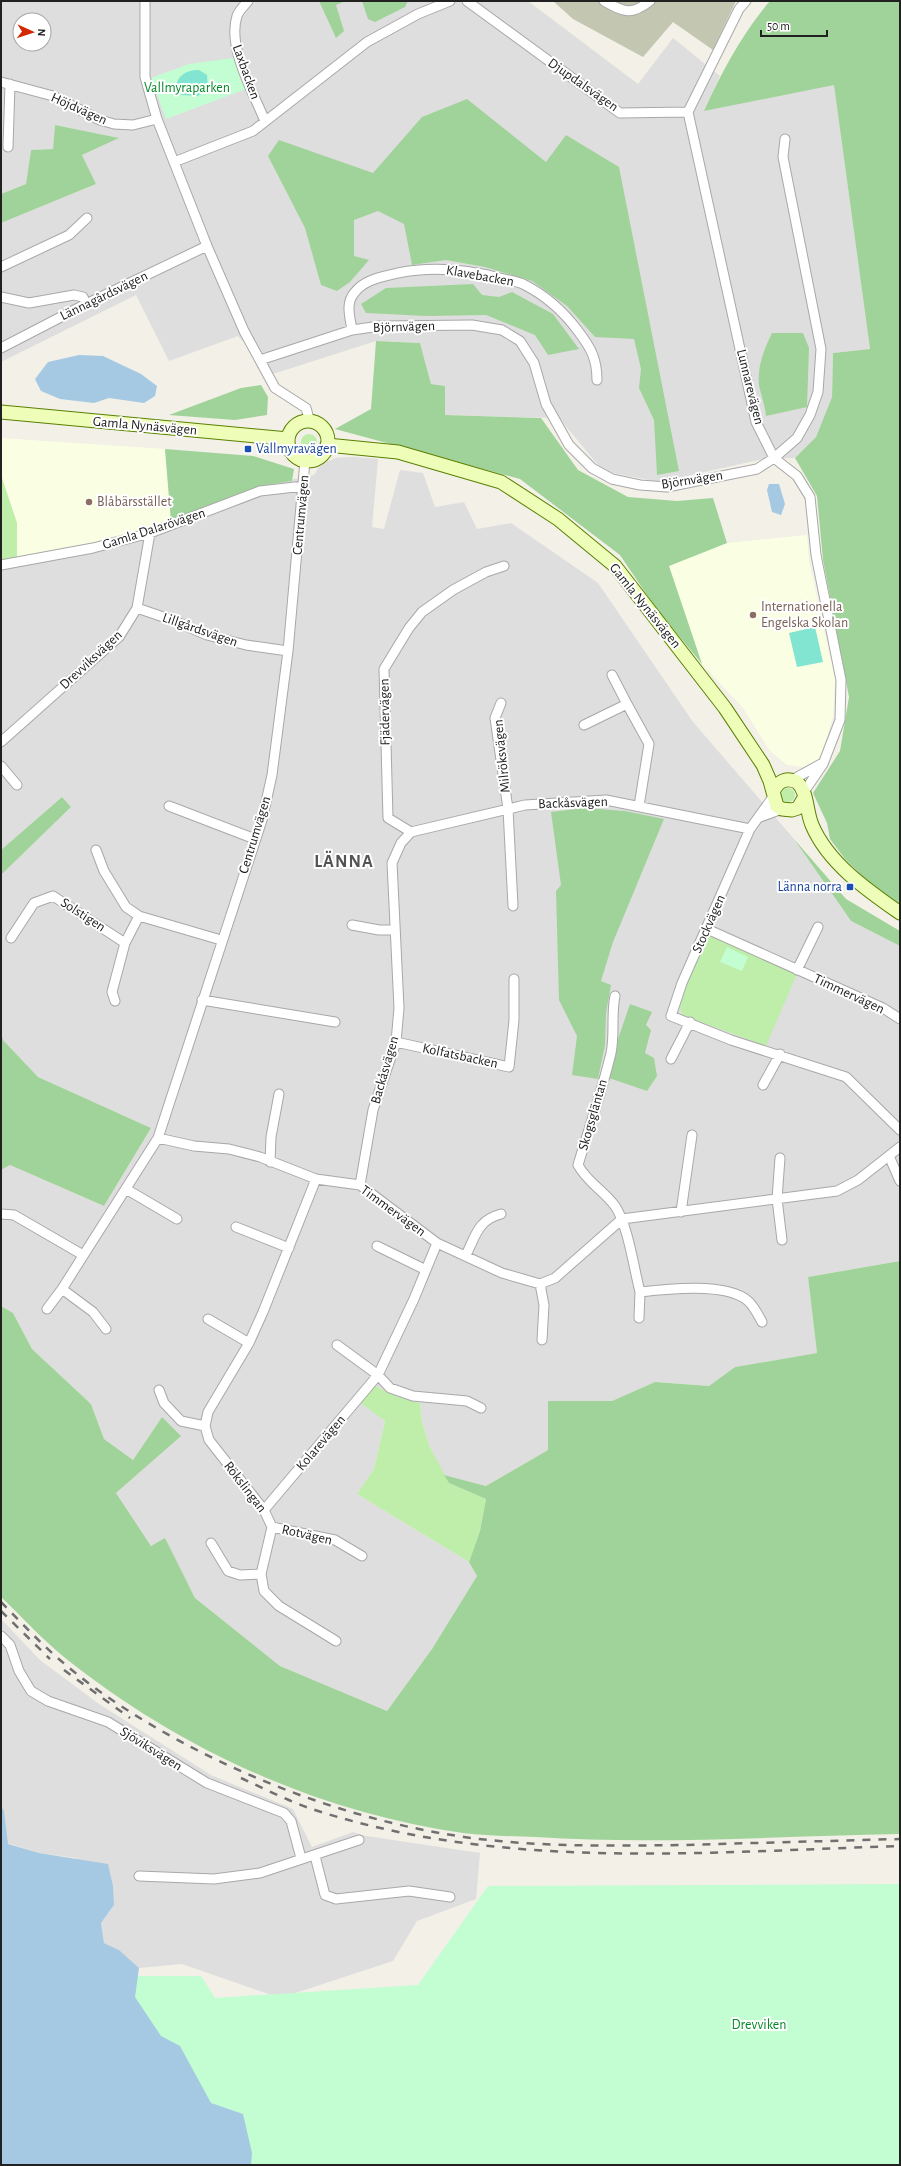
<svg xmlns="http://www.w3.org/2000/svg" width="901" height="2166" font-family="'Alegreya Sans',sans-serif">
<rect width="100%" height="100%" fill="#f2f0e7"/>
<path fill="#dfdede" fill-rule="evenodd" d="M1,1h527l110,83 35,-46 47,38 -16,35 130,-27 36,265 -37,4 -1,44 -16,40 -21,21 -32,1 -103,23 -57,-11 -44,-53 -114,-3v-29l-14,-2 -11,-41 -44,-2 -103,33 -35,-38 -69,25 -33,-66 -135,67v-139l95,-39 -14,-29 36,-17 -63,-13 -2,24 -22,1 -5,34 -25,10zM20,20h24v24h-24z
M352,457l26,2 -6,68 12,2 16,-59 23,3 12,34 29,-5 13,27 34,-6 87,60 95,139 101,117 57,82 49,25v315l-92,16 9,76 -82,14 -26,19 -54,-4 -43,19h-64v49l-62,36 -42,-11 -15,-30 -7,-23 -2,-19 -25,-7 -21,-11 -14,17 25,19 -11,48 -17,25 112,68 8,14 -45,73 -45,62 -107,-45 -85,-68 -30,-59 -14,7 -35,-53 64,-57 -18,-19 -29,43 -29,-21 -13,-35 -59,-55 -19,-36 -12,-7v-136l9,-5 94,41 47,-78 -113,-51 -35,-37 -2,-9v-156l70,-68 -9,-10 -61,53v-290l39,-5 131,-33 89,-36 54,-11 5,-8 7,-5 10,-4z
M1,1619l39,41 59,44 112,71 82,34 19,38 41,-15 13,4 114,17 -4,46 -59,22 -24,40 -113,37 -98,-34 -43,4 -20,-18 -15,-7 -3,-20 13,-18 -38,-47 -37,-5 -32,-10 -3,-32 -3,-6z"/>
<path fill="#faffe3" d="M1,438l164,11 6,73 -27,11 -127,25v-35l-16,-48z
M807,535l2,26 26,119 -2,37 -13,42 -17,8 -16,-2 -17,-14 -27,-43 -41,-44 -33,-98 58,-23z"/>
<path fill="#c3c7b2" d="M553,1h183l-23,49 -40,-28 -30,35 -70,-38z"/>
<path fill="#bfeeaa" d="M301 442a8 8 0 1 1 16 0a8 8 0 1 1-16 0Z
M1,475l16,48v35l-16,2z
M781 795a7 7 0 1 1 14 0a7 7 0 1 1-14 0Z
M709,933l88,41 -31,72 -84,-31 -4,-16z
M374,1385l21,11 25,7 2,19 7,23 20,38 37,16 -6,32 -11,31 -112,-68 17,-25 11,-48 -26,-19z"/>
<path fill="#a0d399" d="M319,1h27l-10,4 8,26 -8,7z
M362,1h46l-3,6 -30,15 -7,-3z
M770,1h130v905l-32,-24 -23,-23 -15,-20 -3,-16 -14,-30 27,-42 9,-54 -26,-137 -6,-64 -22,-38 21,-21 16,-40 1,-44 37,-4 -36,-264 -130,26c18,-40 38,-77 66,-110z
M467,99l79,63 20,-27 53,32 60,304 -22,4 -3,-55 -15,-32 2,-19 -7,-30 -39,-2 -28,-31 -35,-25 -47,-14 -39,-7 -34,5 -8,-41 -26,-13 -24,9v36l15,4 -19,22 -13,9 -16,-6 -16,-57 -37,-72 11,-16 94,33 49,-56z
M55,125l64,13 -37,17 14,29 -95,39v-29l25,-10 5,-34 22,-1z
M473,284l9,11 17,2 13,-5 41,22 26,35 -31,6 -13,-20 -49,-20 -59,1 -61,-3 -5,-9 25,-16z
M772,333h31l6,15 -2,59 -41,9c-1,-11 -5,-20 -7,-31 -2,-18 5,-36 13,-52z
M376,341l44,2 11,41 14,2v29l96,3 37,52 50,27 49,4 36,-3 14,45 -58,23 33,98 -47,-57 -35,-52 -100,-76 -185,-50 36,-20z
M261,385l7,12 -1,18 -32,5 -66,-5 72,-27z
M165,449l88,7 41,13 -2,12 -32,5 -89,36z
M62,797l9,10 -70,68v-25z
M585,808l40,3 39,8 -51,123 -12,39 10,4 -5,28 -1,32 -7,34 -26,-4 5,-39 -18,-36 -3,-109 5,-6 -10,-73z
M794,839l52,60 54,32v15l-49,-25z
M630,1004l22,8 -6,13 5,5 -6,23 9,5 3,18 -10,15 -38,-13 9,-39z
M1,1031l2,9 35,37 113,51 -47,78 -94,-41 -9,5z
M900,1261v573c-121,2 -243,11 -364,3 -24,-1 -49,-1 -73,-4 -146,-21 -284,-84 -399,-176 -22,-18 -42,-40 -63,-60v-291l12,7 19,36 59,55 13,35 29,21 29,-43 19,19 -65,57 35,53 14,-8 30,60 85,68 107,45 45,-62 45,-73 -8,-14 11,-31 6,-32 -37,-16 -5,-8 42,11 62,-36v-49h64l43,-19 54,4 26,-19 82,-14 -9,-76z"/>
<path fill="#c3fdd2" d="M233,58l13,31 -80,30 -15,-41 38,-14z
M727,947l21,10 -6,14 -22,-9z
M900,1884v281h-899l130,-189h70l14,22 203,-13 70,-99z"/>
<path fill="#81e5d1" d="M199,70l8,5 1,13 -10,8 -17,-1 -5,-7c1,-13 11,-18 23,-18z
M815,627l8,35 -26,5 -8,-34z"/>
<path fill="#a5c9e2" d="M79,355l24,1 38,18 16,12 -2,10 -11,7 -35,-5 -15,5 -34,-4 -19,-8 -6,-12 13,-17z
M769,484h10l6,20 -4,11 -9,-3 -5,-22z
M1,1805l3,6 4,33 31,9 69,11 5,22 1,19 -13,18 3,20 15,7 20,18 -4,29 26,39 19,10 31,57 32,11 9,39 -1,12h-250z"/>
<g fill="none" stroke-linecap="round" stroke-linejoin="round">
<defs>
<path id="street" d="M145,1v76l12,42 50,127 37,85 31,57 31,20 4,14
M248,1c-3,4 -9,9 -11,15 -10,31 16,76 28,105
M467,1l153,112 68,-1
M604,1c20,11 27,15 46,0
M1,82l52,14 47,24 14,4 19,1 24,-6
M688,112l68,310 18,36 23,18 13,21 6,58 25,125 -1,40 -17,44 -19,28
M688,112l51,-103 7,-8
M8,147l2,-63
M174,162l79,-31 114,-89 51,-28 32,-13
M1,267l68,-32 18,-17
M1,297l28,6 45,-8 9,2 3,7
M352,330c-2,-13 -7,-27 3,-38 10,-13 28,-15 43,-19 35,-7 67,-4 102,5 7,2 16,3 23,6 22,11 41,28 55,47 13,17 19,28 19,49
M1,348l85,-44 121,-58
M260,360l92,-30 28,-4 92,-1 30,5 18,11 14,22 12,41 23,41 23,23 20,11 28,6 27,2 90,-18 17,-11 23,-20 13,-23 8,-23 3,-43 -38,-192 2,-18
M1,565l92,-17 57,-15 110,-42 44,-5
M137,608l35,12 35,15 39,10 42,6
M612,675l15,29
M501,703l-6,15 13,91 5,97
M584,725l43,-21 22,40 -10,62
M1,742l118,-105 18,-29 13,-75
M1,766l16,19
M792,780l29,-16
M773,797l-23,32 -68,154 -11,33 60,24 115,37 54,53
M169,806l86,33
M760,817l22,-8
M411,832l-23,-14 -4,-149 25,-41 13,-16 31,-22 33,-18 18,-6
M96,850l8,21 22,36 13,9 -14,27
M139,916l82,24
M352,925l27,5h15
M707,929l176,79 17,11
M11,938l23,-35 19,-7 72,47 -13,49 3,9
M797,970l21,-43
M615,996c-4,19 0,38 -4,57 -9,38 -22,75 -33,112 9,17 26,26 37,41 13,19 19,63 25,86
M202,1000l133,22
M396,1042l113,25 5,-47v-41
M671,1059l19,-37
M763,1085l17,-31
M158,1138l36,8 35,3 31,8 56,22 44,6 77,58 65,30 38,11 15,-6 67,-59 215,-28 21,-11 42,-33
M889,1156l11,25
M780,1158l-3,41 5,41
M270,1162l1,-25 8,-43
M316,1179l-53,133 -14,31 -41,69 -3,14 4,14 55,70 8,17 -11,47 3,17 15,15 57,35
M360,1185l13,-75 23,-68 3,-34 -7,-145 9,-20 10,-11 114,-27 81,-5 144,29
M126,1189l51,30
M681,1212l11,-77
M1,1214l13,1 69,40
M236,1227l53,21
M377,1246l49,24
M466,1255c10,-20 12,-35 35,-41
M540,1284l4,21 -2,35
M62,1289l31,23 13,17
M47,1309l15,-20 96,-151 104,-318 10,-45 16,-124 17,-190
M639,1318l1,-26c26,-3 87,-10 108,9 6,5 10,14 14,21
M208,1319l41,24
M337,1345l41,30 12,13 23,8 54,5 14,7
M159,1390l5,13 17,18 24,5
M264,1510l114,-135 36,-76 23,-56
M272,1527l63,13 27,16
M211,1543l17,28 12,4 21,-1
M1,1636l9,9 9,26 12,20 17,10 60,21 99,61 77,30 7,8 10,37
M315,1856l10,39 11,4 73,-8 41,6
M139,1876l75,3 46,-6 99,-33"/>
<path id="secondary" d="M1,412l287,27
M288 441a20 20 0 1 1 40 0a20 20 0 1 1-40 0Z
M327,445l71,7 103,30 57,37 57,47 110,142 38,57 7,16 7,25 5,3 10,1 6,-2 6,-10
M773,792c5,-11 13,-15 24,-10 11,10 9,29 15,43 16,38 55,65 88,88"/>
</defs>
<use href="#street" stroke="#a8a8a8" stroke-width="11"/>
<use href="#secondary" stroke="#5a8000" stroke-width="15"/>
<use href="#street" stroke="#fff" stroke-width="9"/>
<use href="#secondary" stroke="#eefeb9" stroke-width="13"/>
<path stroke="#6f6f6f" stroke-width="2.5" stroke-dasharray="8 8" stroke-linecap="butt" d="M1,1602c19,19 38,40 59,58 49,43 113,80 172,107 74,34 151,58 232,70 72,10 145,9 218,8 72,-2 145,-4 218,-6
M1,1611l49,48
M64,1670l66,48
M241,1778c24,11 49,24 74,32 188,61 390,42 585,36"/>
</g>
<g fill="#1a4fb4" stroke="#fff" stroke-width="1.5">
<rect x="244" y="445" width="8" height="8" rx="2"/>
<rect x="846" y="883" width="8" height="8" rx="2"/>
</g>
<g fill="#8d6e63" stroke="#fff" stroke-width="1.5">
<circle cx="89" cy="502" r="4"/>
<circle cx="753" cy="615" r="4"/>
</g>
<g text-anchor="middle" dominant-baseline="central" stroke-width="4" stroke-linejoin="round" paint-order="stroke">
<g font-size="14" fill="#212121" stroke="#fff">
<text transform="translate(246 72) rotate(70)">Laxbacken</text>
<text transform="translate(583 85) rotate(35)">Djupdalsvägen</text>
<text transform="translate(79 109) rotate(24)">Höjdvägen</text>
<text transform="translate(480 276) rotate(10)">Klavebacken</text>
<text transform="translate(104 296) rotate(-26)">Lännagårdsvägen</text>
<text transform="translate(404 327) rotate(-2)">Björnvägen</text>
<text transform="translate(750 387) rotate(76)">Lunnarevägen</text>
<text transform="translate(145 426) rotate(5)">Gamla Nynäsvägen</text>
<text transform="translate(692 480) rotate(-9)">Björnvägen</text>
<text transform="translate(301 515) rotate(-85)">Centrumvägen</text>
<text transform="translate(154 529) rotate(-18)">Gamla Dalarövägen</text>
<text transform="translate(645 606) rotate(51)">Gamla Nynäsvägen</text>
<text transform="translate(200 630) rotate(19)">Lillgårdsvägen</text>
<text transform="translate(91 660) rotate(-43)">Drevviksvägen</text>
<text transform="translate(385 712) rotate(-91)">Fjädervägen</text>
<text transform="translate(502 756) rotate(-96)">Milröksvägen</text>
<text transform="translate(573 803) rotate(-2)">Backåsvägen</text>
<text transform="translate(255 835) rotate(-73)">Centrumvägen</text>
<text transform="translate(83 915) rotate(33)">Solstigen</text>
<text transform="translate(709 924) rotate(-66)">Stockvägen</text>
<text transform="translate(849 994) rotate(25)">Timmervägen</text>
<text transform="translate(460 1056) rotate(12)">Kolfatsbacken</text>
<text transform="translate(385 1070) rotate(-74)">Backåsvägen</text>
<text transform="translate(593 1115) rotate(-74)">Skogsgläntan</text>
<text transform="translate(393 1211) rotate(36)">Timmervägen</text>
<text transform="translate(321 1443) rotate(-50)">Kolarevägen</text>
<text transform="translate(245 1487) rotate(52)">Rökslingan</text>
<text transform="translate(307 1535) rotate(13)">Rotvägen</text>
<text transform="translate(151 1749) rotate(32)">Sjöviksvägen</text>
</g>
<g font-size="14" fill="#058928" stroke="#fff">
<text x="187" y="88">Vallmyraparken</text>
<text x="759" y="2025">Drevviken</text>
</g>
<g font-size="14" fill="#164399" stroke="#fff" text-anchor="start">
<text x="256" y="449">Vallmyravägen</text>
<text x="842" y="887" text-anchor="end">Länna norra</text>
</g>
<g font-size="14" fill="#785e54" stroke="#fff" text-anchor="start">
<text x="97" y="502">Blåbärsstället</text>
<text x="761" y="607">Internationella<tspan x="761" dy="16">Engelska Skolan</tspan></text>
</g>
<g font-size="18" font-weight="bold" letter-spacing="1" fill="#545454" stroke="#fff">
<text x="344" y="862">LÄNNA</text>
</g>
</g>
<rect width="901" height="2166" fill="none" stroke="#212121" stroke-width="4"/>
<g transform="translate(32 32) rotate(93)"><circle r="19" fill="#ffffff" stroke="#a6a6a6"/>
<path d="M0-3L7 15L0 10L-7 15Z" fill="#d22700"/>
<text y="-6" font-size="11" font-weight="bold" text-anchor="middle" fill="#212121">N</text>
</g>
<path d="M761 30v6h66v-6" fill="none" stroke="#212121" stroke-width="2"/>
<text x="767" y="30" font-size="12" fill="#212121" stroke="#ffffff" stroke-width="3" paint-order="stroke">50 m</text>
</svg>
